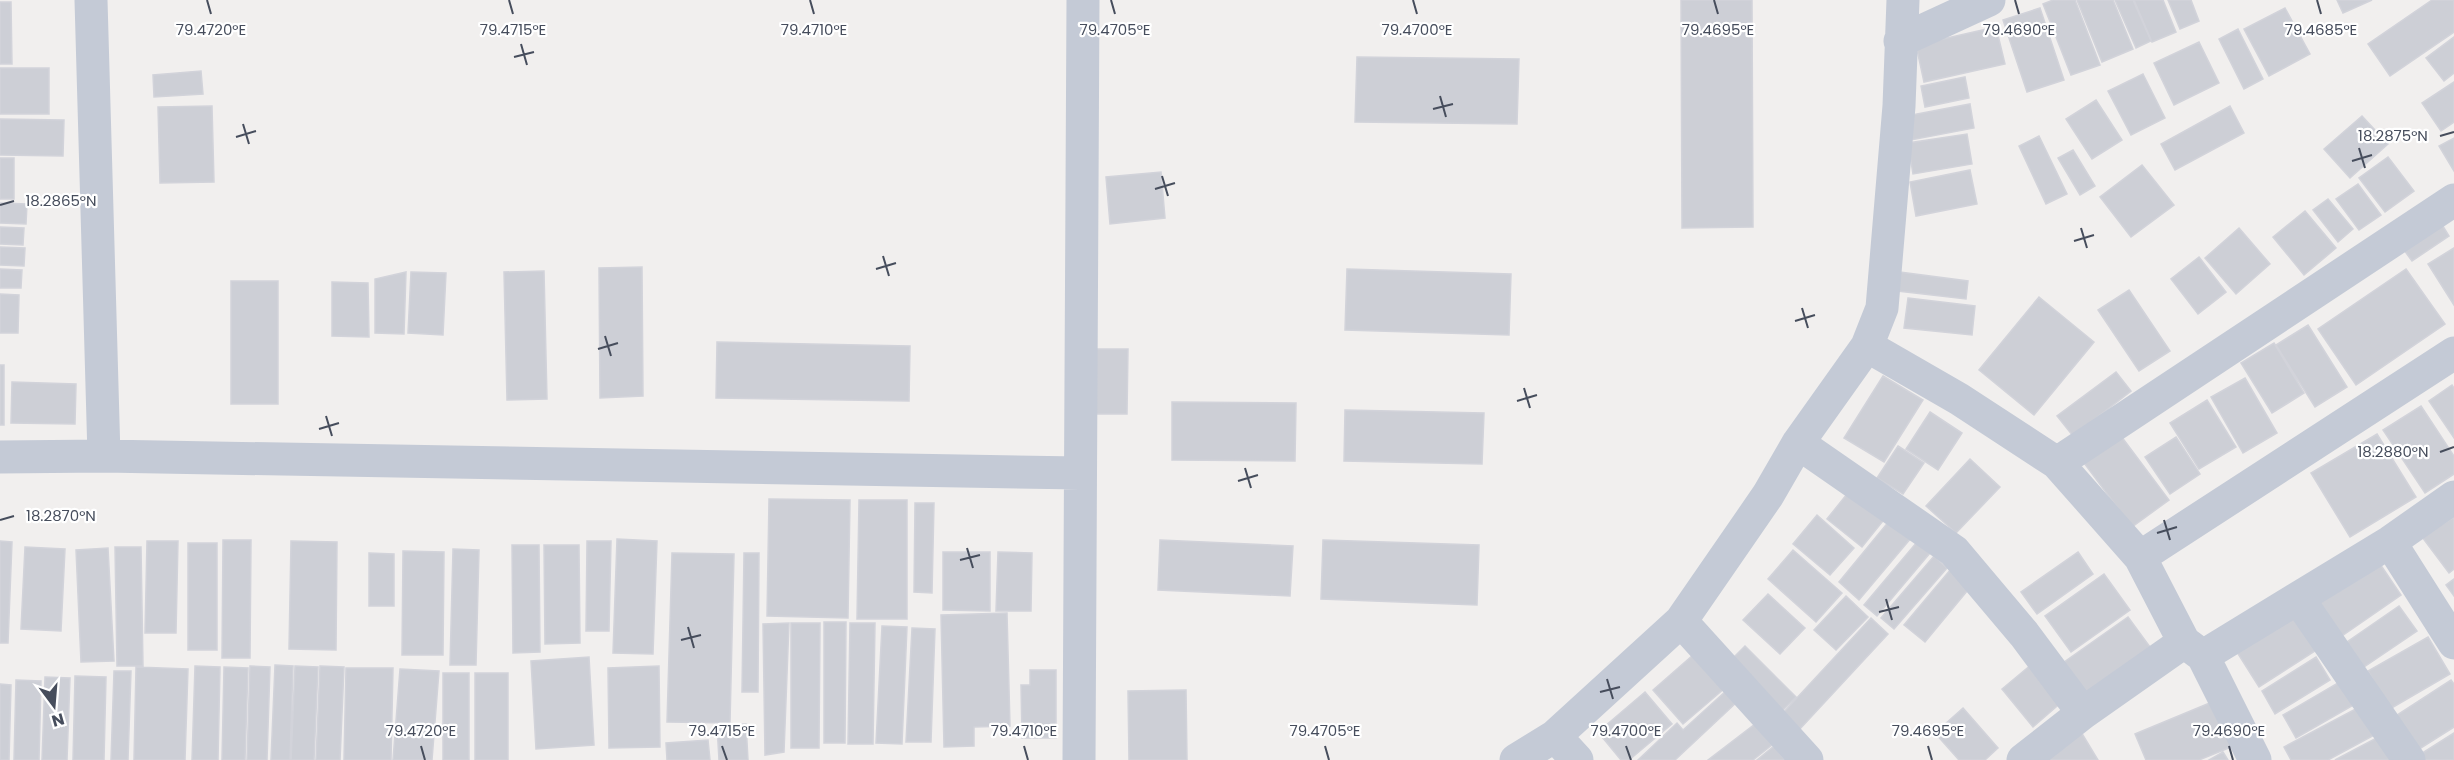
<svg xmlns="http://www.w3.org/2000/svg" width="2454" height="760" font-family="Poppins,sans-serif">
<rect width="100%" height="100%" fill="#f1efee"/>
<path fill="#cdcfd6" stroke="#d2d3da" stroke-width="1.5" d="M1681,0h71l1,227 -71,1z
M2053,0h22l25,65 -29,10 -28,-71z
M2077,0h36l20,49 -31,13z
M2115,0h18l18,41 -15,7z
M2134,0h29l13,32 -24,10z
M2168,0h23l8,21 -19,8z
M2337,0h35l-29,13z
M2432,0h22v32l-64,44 -22,-32z
M0,2h11l1,62h-12z
M2040,8l24,72 -37,12 -24,-72z
M2285,8l25,46 -41,22 -25,-47z
M1996,27l9,37 -81,18 -8,-37z
M2238,29l25,50 -19,10 -25,-50z
M2454,37v36l-10,8 -18,-23z
M2199,42l20,41 -45,22 -20,-42z
M1357,57l162,2 -2,65 -162,-2z
M0,68h49v46h-49z
M201,71l2,23 -49,3 -1,-22z
M2143,74l22,44 -34,17 -23,-44z
M1965,77l4,21 -44,9 -4,-21z
M2454,82v40l-13,9 -19,-28z
M2096,100l26,40 -30,19 -26,-40z
M1970,104l4,24 -63,12 -5,-24z
M212,106l2,76 -54,1 -2,-76z
M2230,106l14,27 -69,37 -14,-26z
M2362,116l26,28 -38,34 -26,-29z
M0,119l64,1 -1,36 -63,-1z
M1967,134l5,30 -59,10 -5,-31z
M2039,136l28,58 -21,10 -27,-58z
M2454,138v33l-15,-25z
M2073,150l22,36 -15,9 -22,-37z
M2388,157l26,34 -29,21 -26,-34z
M0,158h14v41h-14z
M2142,165l32,40 -43,32 -31,-40z
M1970,170l7,34 -61,12 -6,-34z
M1161,172l4,46 -55,6 -4,-47z
M2358,184l23,31 -22,15 -23,-31z
M2328,199l25,30 -15,13 -25,-32z
M0,203l27,1 -1,20 -26,-1z
M2305,211l31,37 -32,27 -31,-38z
M2441,223l8,13 -37,25 -8,-11z
M0,227l24,1 -1,17 -23,-1z
M2239,228l31,36 -34,30 -31,-36z
M0,247l25,1 -1,18 -24,-1z
M2454,248v57l-26,-41z
M2199,257l27,35 -28,22 -27,-35z
M642,267l1,129 -43,2 -1,-130z
M0,269l22,1 -1,18h-21z
M1347,269l164,5 -2,61 -164,-5z
M2406,269l39,55 -89,61 -38,-56z
M544,271l3,128 -40,1 -3,-128z
M1892,271l76,10 -2,18 -77,-9z
M406,272l-2,62 -29,-1v-54z
M411,272l35,1 -3,62 -35,-2z
M231,281h47v123h-47z
M332,282l36,1 1,54 -37,-1z
M2129,290l41,61 -31,20 -41,-61z
M0,294l19,1 -1,38h-18z
M2039,297l55,45 -60,73 -55,-45z
M1908,298l67,8 -3,29 -68,-7z
M2308,325l39,62 -32,20 -39,-62z
M717,342l193,4 -1,55 -193,-3z
M2274,343l30,50 -32,20 -31,-50z
M1094,349h34l-1,65h-34z
M0,365h4v60h-4z
M2116,372l15,19 -58,45 -16,-20z
M1883,376l40,24 -39,62 -40,-24z
M2245,378l32,55 -34,20 -32,-56z
M12,382l64,2 -1,40 -64,-1z
M2452,385l2,3v50l-25,-37z
M2207,400l29,47 -37,22 -29,-46z
M1172,402l124,1 -1,58 -123,-1z
M2421,406l33,50v18l-29,19 -42,-63z
M1345,410l139,3 -2,51 -138,-3z
M1930,412l32,21 -24,37 -32,-21z
M2377,434l39,63 -66,40 -39,-64z
M2121,436l48,64 -37,27 -48,-64z
M2176,437l24,37 -30,20 -25,-37z
M1898,446l26,17 -21,31 -26,-16z
M1970,459l30,28 -44,46 -30,-27z
M1851,489l36,27 -25,31 -35,-28z
M769,499l81,1 -2,118 -81,-2z
M859,500h48v119h-50z
M915,503h19l-2,90 -18,-1z
M1817,515l37,33 -24,27 -37,-31z
M2454,517v52l-5,4 -27,-36z
M1890,520l21,18 -52,62 -20,-18z
M617,539l40,2 -4,113 -40,-1z
M223,540h28l-1,118h-28z
M1160,540l133,6 -3,50 -132,-6z
M1323,540l156,5 -2,60 -156,-6z
M0,541l12,1 -4,101h-8z
M147,541h31l-2,92h-31z
M291,541l46,1 -1,108 -47,-1z
M587,541h24l-2,90h-23z
M1917,542l13,11 -53,63 -13,-11z
M188,543h29v107h-29z
M512,545h27l1,107 -27,1z
M544,545h35l1,98 -35,1z
M25,547l40,2 -4,82 -40,-2z
M115,547h26l2,119h-26z
M108,548l6,113 -33,1 -5,-112z
M453,549l26,1 -3,115h-26z
M1793,550l49,43 -26,29 -48,-43z
M403,551l41,1 -1,103h-41z
M943,552h47v59l-47,-1z
M998,552l34,1 -1,58h-35z
M2078,552l15,22 -56,40 -16,-22z
M369,553l25,1v52h-25z
M672,553l62,1 -4,169 -63,-1z
M744,553h15l-1,139h-16z
M1934,556l13,12 -53,61 -13,-11z
M2378,561l23,34 -62,43 -23,-34z
M1951,569l21,16 -47,57 -21,-17z
M2104,574l26,36 -59,42 -26,-36z
M2454,579v17l-8,-11z
M1768,594l37,34 -25,26 -37,-34z
M1846,596l22,21 -32,33 -22,-20z
M2399,606l18,25 -53,36 -17,-25z
M2294,611l24,38 -59,38 -24,-38z
M1007,613l3,113 -36,1v19l-30,1 -3,-132z
M2128,617l25,34 -69,48 -24,-34z
M1871,618l17,16 -89,96 -17,-16z
M824,622h22l-1,121h-21z
M789,623l-5,129 -19,3 -2,-131z
M791,623h29l-1,125h-28z
M850,623h25l-2,121h-25z
M882,626l25,1 -5,117 -26,-1z
M912,628l23,1 -4,113h-25z
M2428,637l22,37 -60,35 -22,-38z
M1745,646l51,51 -18,18 -51,-51z
M1701,648l31,34 -49,42 -30,-34z
M589,657l5,88 -58,4 -5,-88z
M2316,657l14,23 -55,34 -13,-23z
M2032,664l31,37 -30,26 -31,-38z
M275,665l18,1 -3,94h-19z
M195,666l25,1 -2,93h-26z
M250,666l20,1 -3,93h-20z
M295,666l23,1 -4,93h-23z
M320,666l24,1 -4,93h-24z
M659,666l1,81 -51,1 -1,-80z
M136,667l52,2 -3,91h-51z
M224,667l24,1 -3,92h-23z
M346,668h47l-2,92h-47z
M400,669l39,2 -7,89h-39z
M1030,670h26v68h-34l-1,-53h9z
M114,671h17l-3,89h-17z
M443,673h26v87h-26z
M475,673h33v87h-33z
M75,676l31,1 -2,83h-31z
M45,677l25,1 -3,82h-25z
M16,680l25,1 -2,79h-25z
M2343,680l14,23 -61,35 -13,-23z
M2451,680l3,4v43l-41,26 -22,-34z
M0,684l11,1 -2,75h-9z
M1186,690l1,70h-58l-1,-69z
M1727,690l11,11 -63,59h-37l39,-37 6,7z
M1645,692l27,32 -43,36h-8l-23,-28z
M2212,702l19,45 -32,13h-53l-11,-26z
M2365,704l15,28 -52,28h-37l-7,-13z
M1963,708l35,40 -13,12h-26l-24,-27z
M746,724l2,36h-29l-2,-35z
M1755,724l17,21 -19,15h-45z
M2081,732l17,28h-56z
M2454,733v27h-36l-2,-3z
M2384,734l11,26h-60z
M708,740l2,20h-43l-1,-17z
M1774,746l11,14h-28z
M2223,752l5,8h-19z"/>
<g fill="none" stroke-linecap="round" stroke-linejoin="round">
<path stroke="#c4cad6" stroke-width="33" d="M91,0l13,456
M1900,41l89,-41
M1867,346l92,53 98,64 83,94 44,85 19,14 52,104
M1798,443l156,108 70,83 59,79 101,-71
M0,457l104,-1 976,17
M2057,463l397,-263
M2390,542l64,101
M2140,557l314,-204
M2298,598l111,162
M1681,621l126,139
M2203,656l187,-114 64,-45
M1555,736l22,24
M1079,760l4,-760
M1516,760l39,-24 126,-115 87,-126 30,-52 69,-97 15,-38 17,-202 4,-106
M2023,760l60,-47"/>
</g>
<path fill="none" stroke="#464d5c" stroke-width="2" d="M207,0l4,14M509,0l4,14M810,0l4,14M1111,0l4,14M1413,0l4,14M1714,0l4,14M2015,0l4,14M2317,0l4,14M521,44l6,21M514,57l20,-5M1440,96l6,21M1433,109l20,-5M243,124l6,20M2440,136l14,-4M236,137l20,-6M2359,148l6,20M2352,161l20,-6M1162,176l6,20M1155,189l20,-6M0,205l14,-4M2081,228l6,20M2074,241l20,-6M883,256l6,20M876,269l20,-6M1802,308l6,20M1795,321l20,-6M605,336l6,20M598,349l20,-6M1524,388l6,20M1517,401l20,-6M326,416l6,20M319,429l20,-6M2440,452l14,-5M1245,468l6,20M1238,481l20,-6M0,520l14,-4M2164,520l6,20M2157,533l20,-6M967,548l6,20M960,560l20,-5M1886,599l6,21M1879,612l20,-5M688,627l6,21M681,640l20,-5M1607,679l6,20M1600,692l20,-5M421,746l4,14M722,746l5,14M1024,746l4,14M1325,746l4,14M1626,746l5,14M1928,746l4,14M2229,746l4,14"/>
<g font-size="15" text-anchor="middle" fill="#464d5c" stroke="#fff" stroke-width="4.5" stroke-linejoin="round" paint-order="stroke">
<text x="211" y="35">79.4720°E</text>
<text x="513" y="35">79.4715°E</text>
<text x="814" y="35">79.4710°E</text>
<text x="1115" y="35">79.4705°E</text>
<text x="1417" y="35">79.4700°E</text>
<text x="1718" y="35">79.4695°E</text>
<text x="2019" y="35">79.4690°E</text>
<text x="2321" y="35">79.4685°E</text>
<text x="2393" y="141">18.2875°N</text>
<text x="61" y="206">18.2865°N</text>
<text x="2393" y="457">18.2880°N</text>
<text x="61" y="521">18.2870°N</text>
<text x="421" y="736">79.4720°E</text>
<text x="722" y="736">79.4715°E</text>
<text x="1024" y="736">79.4710°E</text>
<text x="1325" y="736">79.4705°E</text>
<text x="1626" y="736">79.4700°E</text>
<text x="1928" y="736">79.4695°E</text>
<text x="2229" y="736">79.4690°E</text>
</g>
<g transform="translate(54 706) rotate(164)" stroke="#ffffff" stroke-width="4.5" paint-order="stroke">
<path d="M0-4.5L10 22L0 15L-10 22Z" fill="#464d5c"/>
<text y="-9" font-size="16" font-weight="bold" text-anchor="middle" fill="#464d5c">N</text>
</g>
</svg>
